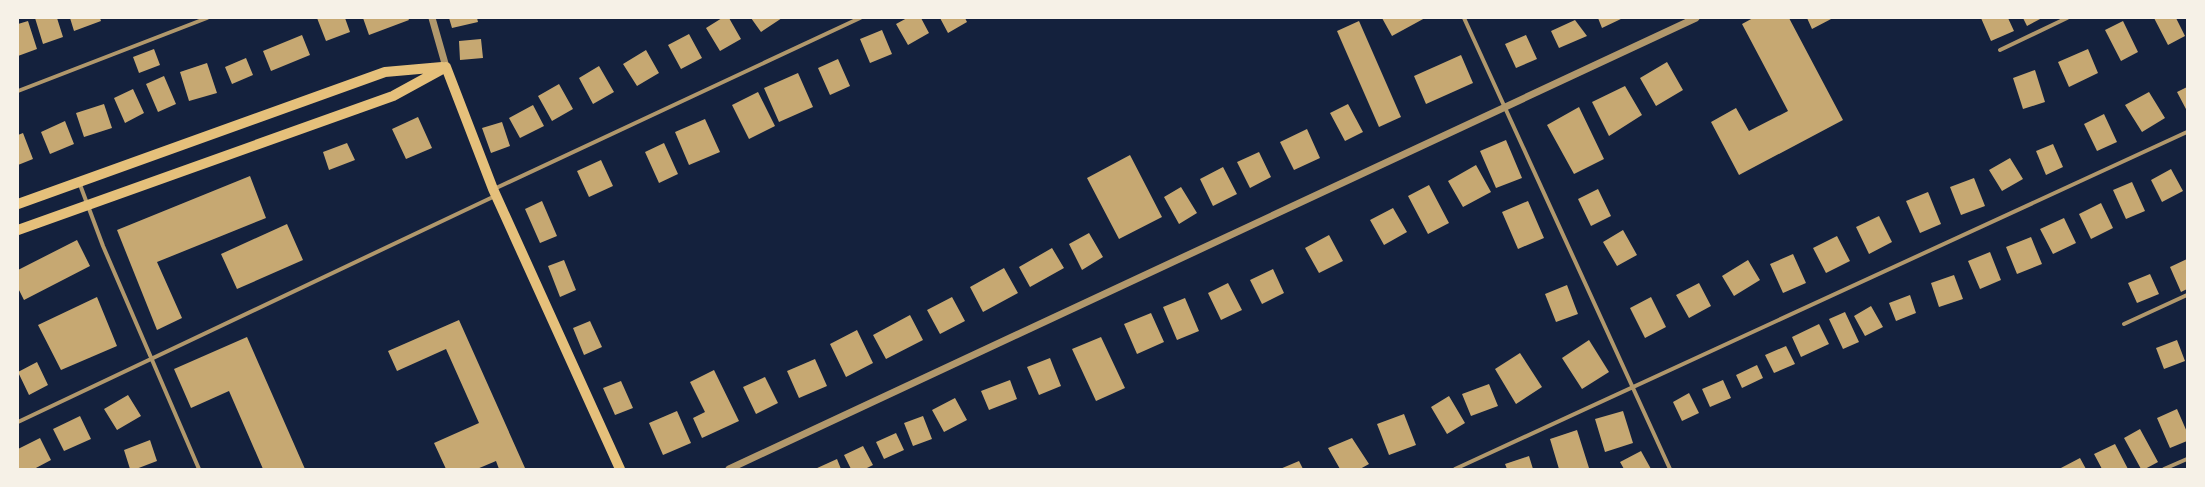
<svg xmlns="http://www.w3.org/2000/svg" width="2205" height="487" font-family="'PT Sans',sans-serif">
<rect width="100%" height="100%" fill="#14213d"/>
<path fill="#c6a872" d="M35,18h22l6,19 -20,7z
M70,18h30l1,3 -27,10z
M317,18h28l5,14 -24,9z
M363,18h45l1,2 -40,15z
M449,18h28l1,4 -26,6z
M722,18h7l12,21 -21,12 -14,-23z
M751,18h31l-21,14z
M907,18h14l8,15 -21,12 -12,-21z
M940,18h25l2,4 -19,11z
M1382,18h43l-33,18z
M1598,18h25l-21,10z
M1753,18h36l54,102 -104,55 -28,-53 25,-14 13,23 39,-20 -46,-87z
M1807,18h26l-21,11z
M1981,18h27l6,13 -23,10z
M2023,18h19l-15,8z
M2154,18h22l9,18 -17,9z
M1575,20l12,16 -28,12 -8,-17z
M28,21l9,28 -19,7v-32z
M1359,21l42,96 -22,10 -42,-96z
M2123,21l15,31 -17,9 -16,-31z
M882,30l10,24 -22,9 -10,-24z
M689,34l13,24 -21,11 -13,-24z
M302,35l8,20 -39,16 -8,-20z
M1526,35l11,24 -21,9 -11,-24z
M481,39l2,19 -23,2 -1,-19z
M154,49l6,16 -21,8 -6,-16z
M2088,49l10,24 -29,14 -11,-25z
M646,50l13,23 -22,13 -14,-22z
M1461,55l12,28 -47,21 -12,-28z
M246,58l7,17 -21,9 -7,-17z
M838,59l12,27 -20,9 -12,-27z
M1667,62l16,28 -27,16 -16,-28z
M207,63l10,30 -28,8 -9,-29z
M599,66l15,26 -21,12 -14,-26z
M2035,70l10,32 -22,7 -10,-31z
M798,73l15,34 -34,15 -15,-34z
M164,76l12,28 -18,8 -12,-28z
M559,84l14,25 -21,12 -14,-25z
M1625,86l17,29 -33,21 -17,-34z
M2187,87v24l-10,-19z
M133,89l11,24 -19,10 -11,-25z
M758,92l17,34 -26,13 -17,-34z
M2149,92l16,26 -23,14 -17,-27z
M104,104l8,24 -28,9 -8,-24z
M1348,104l15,28 -18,9 -15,-28z
M533,105l11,21 -24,12 -11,-20z
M1579,107l25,52 -30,15 -27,-49z
M2104,114l13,28 -20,9 -13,-27z
M418,117l14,31 -26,11 -14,-30z
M705,119l15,33 -31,13 -14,-33z
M65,121l9,23 -24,10 -9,-22z
M502,122l8,24 -19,7 -9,-25z
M1307,129l13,29 -26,12 -14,-28z
M23,133l10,26 -15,6v-30z
M1506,140l16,38 -26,10 -16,-37z
M347,143l8,17 -26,10 -6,-18z
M664,143l14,31 -19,9 -14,-31z
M2053,144l10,23 -17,8 -10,-24z
M1259,152l12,25 -21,11 -13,-26z
M1130,155l32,62 -43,22 -32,-61z
M2010,158l13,21 -21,12 -13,-21z
M601,160l12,26 -24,11 -12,-26z
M1476,165l15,27 -28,15 -15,-26z
M1223,167l14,27 -24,12 -13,-27z
M2171,169l12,22 -21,11 -11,-22z
M250,176l16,42 -109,44 25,56 -25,12 -40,-100z
M1974,178l11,28 -24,9 -11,-28z
M2132,182l13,29 -19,8 -13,-29z
M1429,185l20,38 -21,11 -20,-38z
M1181,187l16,26 -18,11 -15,-27z
M1598,189l13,27 -20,10 -13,-27z
M1928,192l13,32 -21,9 -14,-32z
M542,201l15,35 -17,7 -15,-34z
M1528,201l16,37 -26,11 -16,-37z
M2101,203l12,25 -22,11 -12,-25z
M1393,208l14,24 -23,13 -14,-25z
M1879,216l13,26 -23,12 -13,-27z
M2064,218l12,25 -23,11 -13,-25z
M287,224l16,36 -66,29 -16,-35z
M1623,230l14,25 -20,11 -14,-24z
M1089,233l14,24 -21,13 -13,-26z
M1329,235l14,26 -24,12 -14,-25z
M1837,236l13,25 -24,12 -13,-25z
M2031,237l11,27 -25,10 -11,-27z
M77,240l13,26 -66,34 -6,-12v-18z
M1052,248l12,20 -34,19 -11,-20z
M1990,252l11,28 -21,9 -12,-28z
M1793,254l13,29 -23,10 -13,-29z
M2187,259v30l-6,3 -11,-25z
M564,260l12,30 -16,7 -12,-31z
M1748,260l12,20 -26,16 -12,-20z
M1004,268l14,25 -35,19 -13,-25z
M1273,269l11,24 -22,11 -12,-24z
M2150,274l9,20 -22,9 -9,-20z
M1954,275l9,24 -24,8 -8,-24z
M1228,283l14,27 -21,10 -13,-27z
M1699,283l12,23 -22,12 -13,-23z
M1567,285l11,29 -22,8 -11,-28z
M1910,295l6,18 -20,8 -7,-18z
M97,297l20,49 -56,24 -23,-45z
M952,297l13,24 -25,13 -13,-24z
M1651,297l15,30 -21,11 -15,-30z
M1185,298l14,33 -22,9 -14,-33z
M1871,306l12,21 -18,9 -11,-20z
M1845,312l14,30 -16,7 -14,-30z
M1151,313l13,29 -27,12 -13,-30z
M910,315l13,25 -37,19 -13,-24z
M459,320l66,148 -3,1h-23l-3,-8 -19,8h-31l-12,-26 45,-20 -33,-74 -49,22 -9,-20z
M590,321l12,26 -18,8 -11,-27z
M1819,324l10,20 -28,13 -9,-20z
M857,330l16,33 -27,14 -16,-33z
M247,337l58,132h-42l-34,-78 -38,17 -17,-39z
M1101,337l24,51 -29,13 -24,-52z
M1589,340l20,32 -27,17 -20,-31z
M2177,340l8,21 -21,8 -8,-21z
M1786,346l9,18 -21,9 -9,-18z
M1520,353l22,34 -26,17 -21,-35z
M1050,358l11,28 -22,9 -12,-28z
M815,359l12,27 -28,12 -12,-27z
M37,362l11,23 -19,10 -11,-23z
M1757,365l6,13 -21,10 -6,-13z
M714,370l25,51 -37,17 -9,-20 12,-6 -15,-30z
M765,377l13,26 -22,11 -13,-27z
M1010,380l7,19 -28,11 -8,-19z
M1723,380l8,18 -21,9 -8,-18z
M621,381l12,27 -18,7 -12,-27z
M1489,384l9,22 -27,10 -9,-22z
M1689,393l10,20 -17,8 -9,-19z
M128,395l13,21 -24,14 -13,-21z
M1449,396l16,27 -18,11 -16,-27z
M955,398l12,22 -23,12 -12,-22z
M2177,409l10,23v9l-17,7 -13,-30z
M677,411l14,32 -28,12 -14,-32z
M1623,411l10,32 -28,9 -10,-33z
M1404,414l12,31 -27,10 -12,-31z
M80,416l11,23 -27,12 -11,-22z
M923,416l9,23 -19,7 -9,-23z
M2140,429l18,33 -13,7h-4l-17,-31z
M1577,430l12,38 -30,1 -9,-30z
M896,433l8,17 -20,9 -8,-17z
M40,438l11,22 -17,9h-16v-20z
M1352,438l17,26 -9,5h-20l-12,-21z
M150,440l7,21 -21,8h-6l-6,-19z
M2115,444l13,25h-26l-8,-15z
M863,446l10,19 -8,4h-14l-7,-14z
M1641,451l10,18h-27l-4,-7z
M1529,456l4,13h-26l-2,-5z
M2080,458l6,11h-27z
M837,459l4,10h-26z
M1299,461l4,8h-23z"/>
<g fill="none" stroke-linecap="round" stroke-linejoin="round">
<path stroke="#b1986c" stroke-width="4" d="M1464,18l206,451
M2000,50l67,-32
M18,91l189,-73
M79,182l24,64 96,223
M494,189l366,-171
M2124,324l63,-29
M18,422l477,-226
M1455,469l732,-337
M2164,469l23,-10"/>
<path stroke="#b1986c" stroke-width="7" d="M432,18l14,49
M729,469l967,-451"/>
<path stroke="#e5c07b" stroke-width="10" d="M446,67l47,122 127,280
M18,204l367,-132 57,-5
M18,230l375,-134 53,-29"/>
</g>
<rect width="2205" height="487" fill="none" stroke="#f6f1e7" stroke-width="38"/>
</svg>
